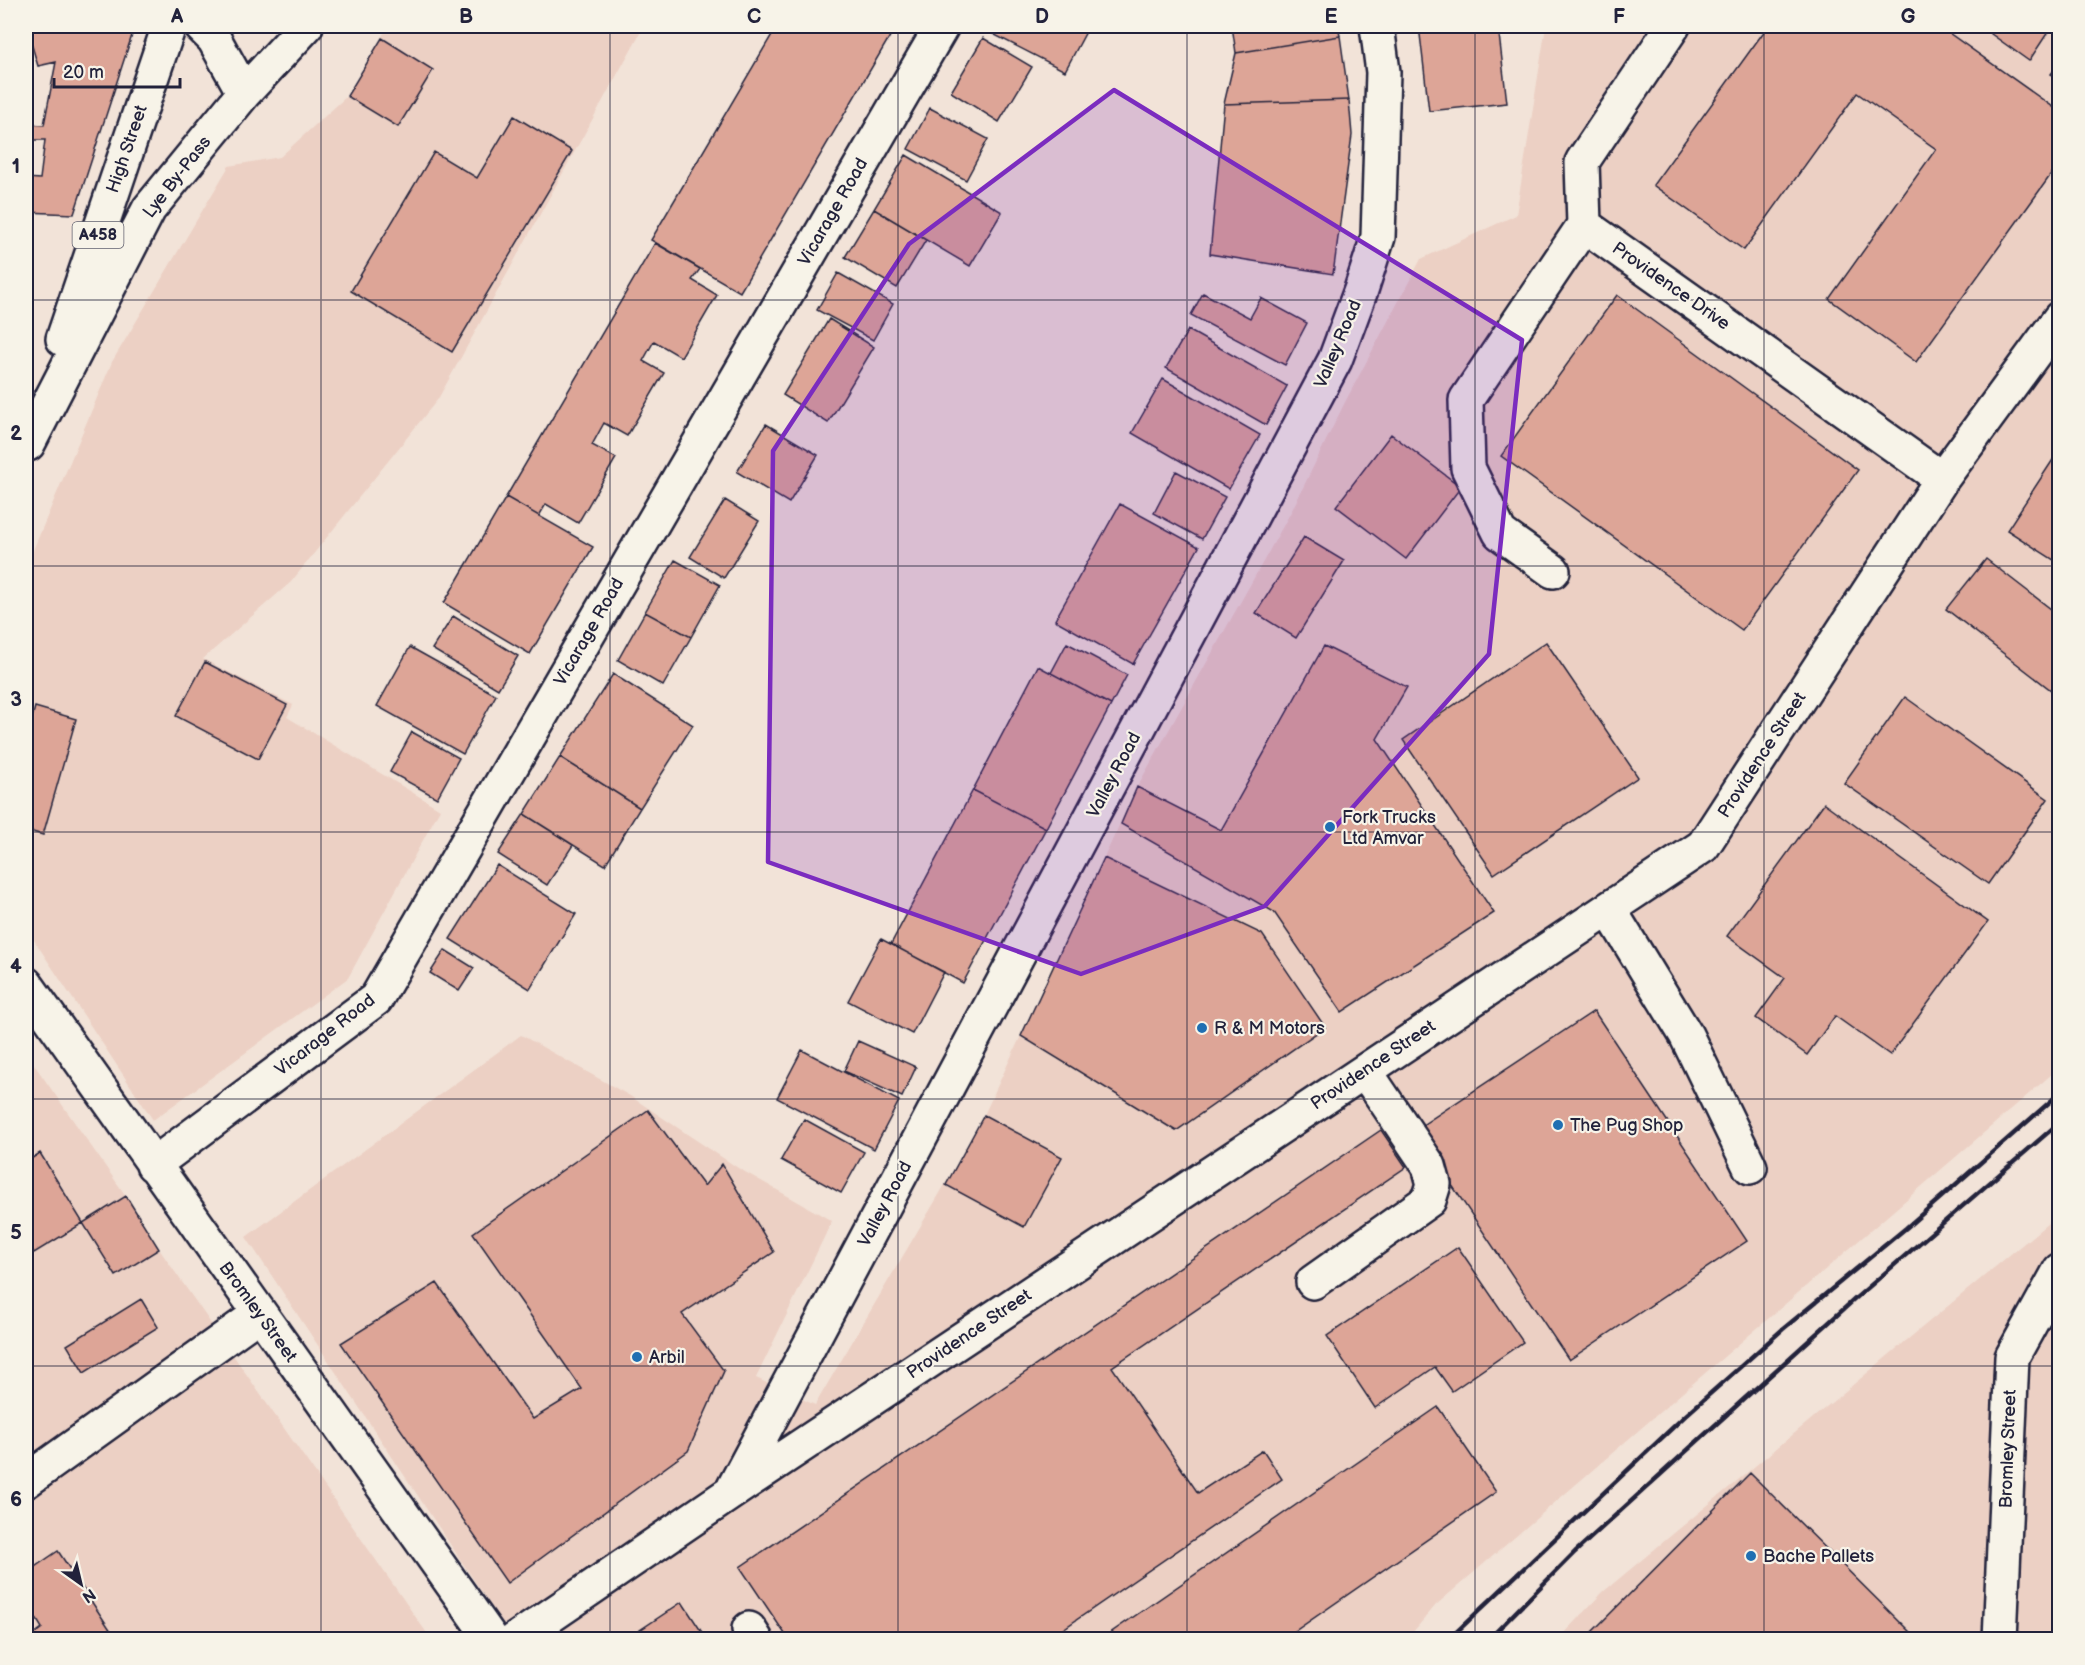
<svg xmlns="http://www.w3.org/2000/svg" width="2085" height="1665" font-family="'Balsamiq Sans',sans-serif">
<rect width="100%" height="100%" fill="#f2e3d8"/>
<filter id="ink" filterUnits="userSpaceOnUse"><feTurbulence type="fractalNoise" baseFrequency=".0167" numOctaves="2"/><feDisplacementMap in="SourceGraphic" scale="12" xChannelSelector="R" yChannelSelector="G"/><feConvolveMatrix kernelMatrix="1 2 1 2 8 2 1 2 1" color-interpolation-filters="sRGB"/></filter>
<g filter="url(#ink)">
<path fill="#ecd0c4" d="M388,26h256l-206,373 -147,183 -88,77 90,46 -6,12 153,92 -92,169 -195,142 -127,-192v-361l86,-205 117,-196 51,-9 67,-61z
M1546,26h513v1042l-623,537 -29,34h-894l-267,-402 275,-202 109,61 108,72 94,53 -76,157 59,27 141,-239 28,-51 153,-328 155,-277 52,-106 77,-145 95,-44z
M26,1053l100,143 33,53 272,390h-405z
M2059,1214v425l-502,1 46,-48z"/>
<path fill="#dda597" stroke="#22223b" stroke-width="1.5" d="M26,26h109l-61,188 -48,-2v-34l14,1 5,-39h-19v-16l18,1 12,-63 -18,4z
M777,26h119l-156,266 -89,-52z
M995,26h94l-24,45 -74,-38z
M1232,26h106l2,10 -104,17z
M1419,26h79l9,77 -78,8z
M1768,26h171l121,86v50l-144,200 -87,-63 107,-150 -79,-56 -113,157 -91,-65z
M1980,26h72l-23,35z
M1340,36l9,64 -125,4 12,-51z
M382,38l51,32 -35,57 -51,-31z
M983,38l49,29 -33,55 -48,-30z
M2060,62v17l-9,-5z
M1349,100l3,35 -19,139 -123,-20 14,-150z
M930,108l58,31 -22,41 -58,-31z
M514,116l58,35 -120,201 -101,-61 83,-139 43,26z
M906,155l96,57 -32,54 -96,-57z
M874,209l52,31 -29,48 -52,-31z
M655,243l45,26 -8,11 25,15 -36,62 -27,-16 -11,20 21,12 -37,63 -23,-13 -12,22 24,13 -38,65 -32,-19 -7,12 -33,-19z
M838,273l55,31 -20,36 -56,-30z
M1203,293l47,25 11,-20 46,25 -22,42 -94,-50z
M1617,295l241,175 -116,160 -241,-174z
M829,319l45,28 -46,76 -45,-28z
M1188,330l99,56 -21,39 -100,-57z
M1163,379l97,56 -31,54 -97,-56z
M766,424l52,31 -29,48 -52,-31z
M1391,434l70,53 -55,72 -70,-53z
M2060,449v115l-53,-34z
M1176,471l49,26 -23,42 -48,-26z
M506,497l87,50 -63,107 -86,-51z
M725,500l34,21 -35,57 -34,-21z
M1120,504l79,43 -66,117 -78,-44z
M1304,537l40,24 -48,77 -40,-25z
M1986,559l74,57v81l-114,-88z
M675,560l45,25 -29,52 -46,-25z
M645,612l46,25 -28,49 -45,-26z
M453,616l65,40 -20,33 -66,-40z
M1546,642l92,135 -144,97 -91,-134z
M1067,643l60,32 -16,30 -60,-32z
M1324,646l83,41 -30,52 117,174 -152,99 -68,-100 -153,-88 16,-37 84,43z
M410,647l86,48 -33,59 -86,-48z
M205,662l82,43 -29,54 -82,-43z
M1038,666l73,39 -65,123 -73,-38z
M613,674l80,51 -53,83 -80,-51z
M1905,697l143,102 -60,85 -144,-101z
M35,707l41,12 -33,116 -17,-5v-91z
M412,732l47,26 -22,40 -47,-26z
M560,757l80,51 -35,57 -81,-51z
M973,790l73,38 -83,155 -72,-39z
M1824,803l164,119 -98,133 -55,-39 -28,39 -51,-37 29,-40 -58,-42z
M524,814l49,31 -26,40 -49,-31z
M1104,858l158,76 63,93 -149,104 -155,-95z
M497,865l79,49 -46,75 -80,-50z
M881,939l63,33 -32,62 -64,-33z
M445,950l29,18 -15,23 -29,-18z
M1594,1011l153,230 -178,119 -154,-230z
M858,1041l58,26 -14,30 -58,-26z
M802,1050l97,51 -25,48 -97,-51z
M648,1110l56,76 18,-22 52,88 -92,62 42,57 -36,80 -181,132 -166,-240 96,-60 96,136 49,-30 -109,-156z
M984,1115l78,42 -38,70 -78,-42z
M804,1119l60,33 -23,41 -60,-33z
M1381,1130l25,37 -294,200 86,126 65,-43 19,29 -235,161h-258l-49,-73z
M40,1153l43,70 -49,30 -8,-14v-77z
M126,1196l33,53 -43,27 -33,-53z
M1458,1247l65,95 -71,49 -17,-24 -60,41 -48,-72z
M141,1299l17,28 -74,46 -17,-28z
M1438,1407l58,85 -214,148h-182z
M1750,1473l168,167h-334z
M58,1551l59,89h-91l16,-12 -16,-26v-29z
M682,1602l25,38h-82z"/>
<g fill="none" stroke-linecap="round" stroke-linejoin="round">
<defs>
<path id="minor" d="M1673,26l-91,136 2,63 358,254
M1553,571l-53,-38 -32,-65 -2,-68 118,-175
M1609,909l77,126 64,132
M26,984l466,656
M153,1165l223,-166 566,-973
M1313,1282l116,-82 5,-16 -5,-18 -64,-95
M26,1481l233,-167
M734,1487l601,-1127 26,-70 17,-53 5,-165 -6,-46
M749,1629l7,11
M515,1640l217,-148 971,-646 239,-367 118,-161
M2000,1640l12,-283 48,-87"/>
<path id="highway" d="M201,26l13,13 30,54
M63,339l106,-313
M28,444l121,-235 95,-116 62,-67"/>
</defs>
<use href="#minor" stroke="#22223b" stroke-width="38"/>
<use href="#highway" stroke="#22223b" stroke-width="38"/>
<use href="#minor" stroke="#f7f3e8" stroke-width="33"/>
<use href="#highway" stroke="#f7f3e8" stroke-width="33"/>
<path stroke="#22223b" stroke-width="4.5" d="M1448,1640l238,-225 97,-86 123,-101 154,-135
M1488,1640l87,-88 138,-125 143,-129 204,-176"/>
</g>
</g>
<path fill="#7b2cbf" fill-opacity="0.2" stroke="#7b2cbf" stroke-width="4.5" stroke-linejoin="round" d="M1114,90l408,250 -33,314 -224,252 -184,68 -313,-112 5,-411 136,-207z"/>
<path fill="none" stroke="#22223b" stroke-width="1.5" stroke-opacity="0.55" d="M321,26v1614M610,26v1614M898,26v1614M1187,26v1614M1475,26v1614M1764,26v1614M26,300h2034M26,566h2034M26,832h2034M26,1099h2034M26,1366h2034"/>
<g fill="#1f6fb2" stroke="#f7f3e8" stroke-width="2">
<circle cx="1330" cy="827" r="6"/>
<circle cx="1202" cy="1028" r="6"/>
<circle cx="1558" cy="1125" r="6"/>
<circle cx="637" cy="1357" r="6"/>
<circle cx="1751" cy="1556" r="6"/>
</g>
<g text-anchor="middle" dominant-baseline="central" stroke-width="4.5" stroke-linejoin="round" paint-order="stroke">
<rect fill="#f7f3e8" stroke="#62616f" stroke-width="1.5" x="72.5" y="222" width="51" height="26" rx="4.5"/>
<g font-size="16" font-weight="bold" fill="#22223b">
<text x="98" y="235">A458</text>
</g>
<g font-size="18" fill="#22223b" stroke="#f7f3e8">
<text transform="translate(127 149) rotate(-71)">High Street</text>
<text transform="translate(177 177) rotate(-52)">Lye By-Pass</text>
<text transform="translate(833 212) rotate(-60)">Vicarage Road</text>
<text transform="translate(1671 286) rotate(35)">Providence Drive</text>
<text transform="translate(1338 344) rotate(-67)">Valley Road</text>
<text transform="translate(589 632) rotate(-60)">Vicarage Road</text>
<text transform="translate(1762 755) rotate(-57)">Providence Street</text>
<text transform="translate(1114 775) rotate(-62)">Valley Road</text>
<text transform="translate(325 1035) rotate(-38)">Vicarage Road</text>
<text transform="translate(1373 1065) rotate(-34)">Providence Street</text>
<text transform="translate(885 1204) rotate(-62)">Valley Road</text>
<text transform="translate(258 1312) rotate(54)">Bromley Street</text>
<text transform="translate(969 1334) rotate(-34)">Providence Street</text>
<text transform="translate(2008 1449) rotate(-88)">Bromley Street</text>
</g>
<g font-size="18" fill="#22223b" stroke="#f7f3e8" text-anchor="start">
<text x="1342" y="817">Fork Trucks<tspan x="1342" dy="21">Ltd Amvar</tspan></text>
<text x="1214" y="1028">R &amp; M Motors</text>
<text x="1570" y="1125">The Pug Shop</text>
<text x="649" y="1357">Arbil</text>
<text x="1763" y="1556">Bache Pallets</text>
</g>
</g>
<rect width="2085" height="1665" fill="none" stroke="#f7f3e8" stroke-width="66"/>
<g transform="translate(81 1584) rotate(146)" stroke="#f7f3e8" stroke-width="4.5" paint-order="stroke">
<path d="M0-4.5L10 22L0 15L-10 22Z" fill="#22223b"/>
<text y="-9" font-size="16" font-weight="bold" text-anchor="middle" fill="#22223b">N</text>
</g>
<path d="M54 78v9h126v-9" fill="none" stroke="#22223b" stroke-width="3"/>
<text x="63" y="78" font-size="18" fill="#22223b" stroke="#f7f3e8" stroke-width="4.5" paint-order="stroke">20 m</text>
<rect x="33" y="33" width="2019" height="1599" fill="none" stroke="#22223b" stroke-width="2"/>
<g font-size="20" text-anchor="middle" font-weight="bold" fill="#22223b">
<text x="177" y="23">A</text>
<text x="466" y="23">B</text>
<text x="754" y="23">C</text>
<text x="1042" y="23">D</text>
<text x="1331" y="23">E</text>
<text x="1619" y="23">F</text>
<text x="1908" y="23">G</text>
<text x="16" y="173">1</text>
<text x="16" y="440">2</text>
<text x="16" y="706">3</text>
<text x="16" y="973">4</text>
<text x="16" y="1239">5</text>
<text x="16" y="1506">6</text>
</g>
</svg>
